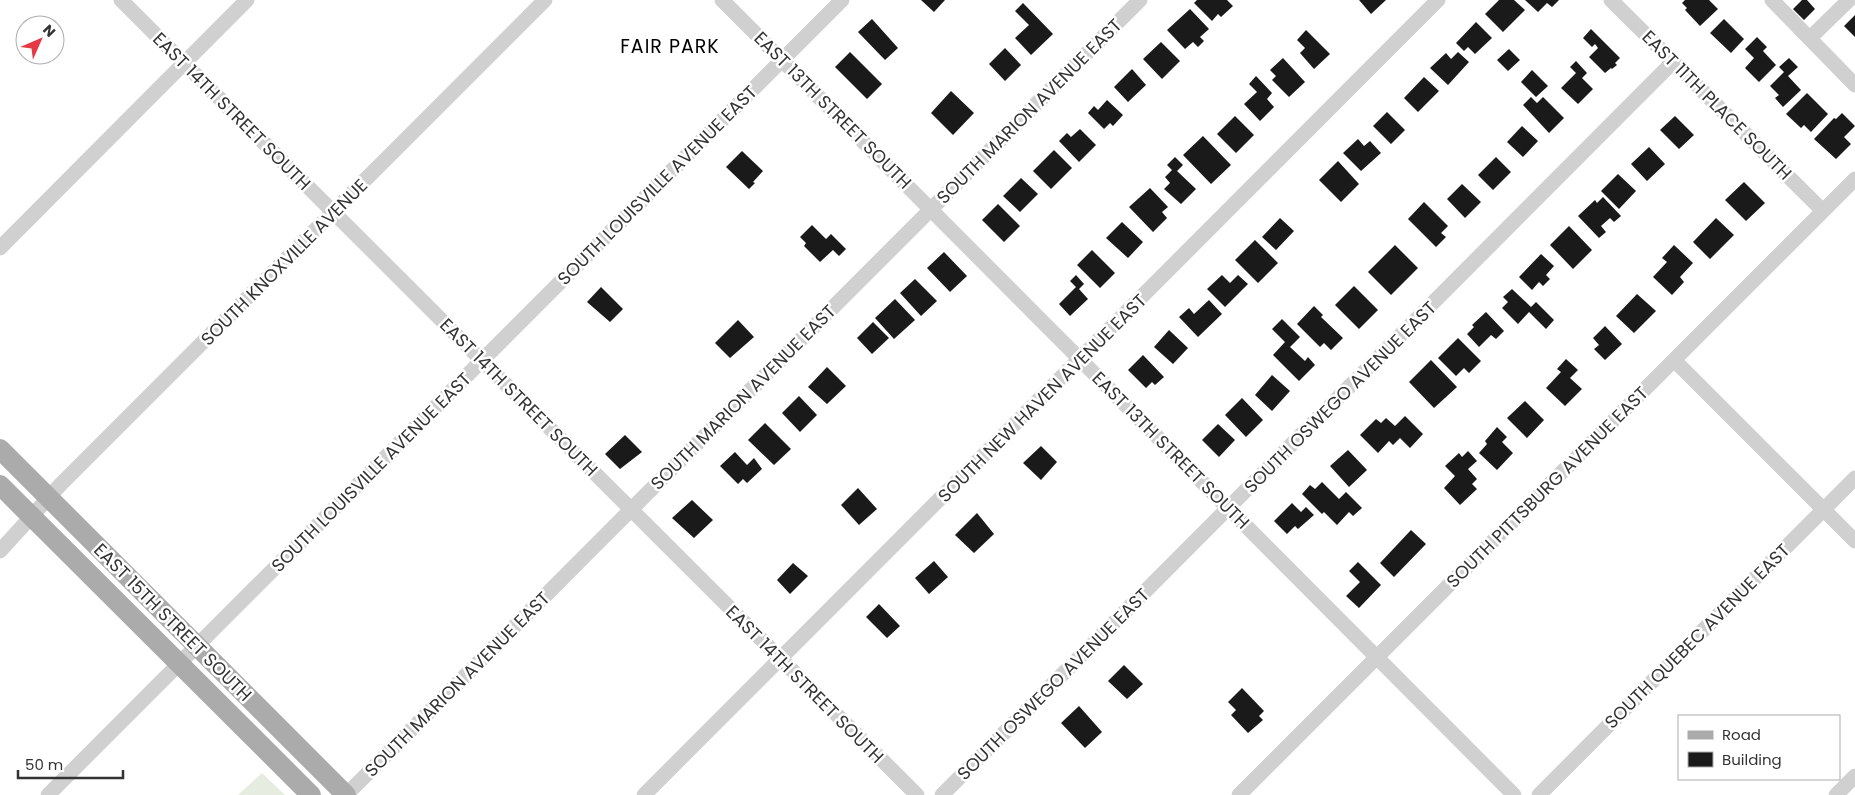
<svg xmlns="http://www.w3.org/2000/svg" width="1855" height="795" font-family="Poppins,sans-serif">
<rect width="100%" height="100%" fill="#fff"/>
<path fill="#e6ecdf" d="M262,773l23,22h-47z"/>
<path fill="#1a1a1a" d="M921,0h24l-11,12z
M1197,0h30l6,6 -12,11 -3,-3 -6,7 -18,-18z
M1359,0h27l-15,14z
M1499,0h15l11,10 -22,22 -18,-18z
M1525,0h34l-7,7 -5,-4 -9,9z
M1685,0h24l9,9 -18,17 -15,-16 2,-2 -5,-5z
M1802,0h5l8,9 -11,11 -11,-11z
M1023,3l30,31 -22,21 -16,-17 14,-13 -14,-14z
M1190,9l19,20 -9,8 4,4 -6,6 -5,-5 -8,7 -18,-19z
M1855,15v22l-11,-11z
M872,19l26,29 -13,12 -27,-28z
M1724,19l20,20 -13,14 -21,-20z
M1476,22l16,16 -17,16 -7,-7 -4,4 -8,-8z
M1591,29l29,29 -5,5 2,2 -5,4 -1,-1 -6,5 -16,-16 9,-9 -3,-4 -3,3 -9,-9z
M1306,30l24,24 -16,15 -14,-16 5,-5 -8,-8z
M1757,37l10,10 -4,4 13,14 -17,17 -14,-14 9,-10 -9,-9z
M1161,42l19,19 -18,18 -19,-20z
M1005,48l16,17 -16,16 -16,-17z
M1509,49l11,11 -12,11 -11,-11z
M850,52l32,32 -15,15 -32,-32z
M1458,52l11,10 -21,23 -18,-17 16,-15 5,6z
M1283,58l22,24 -16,15 -17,-17 4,-4 -6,-6z
M1789,58l9,9 -10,9 13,14 -18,17 -8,-9 4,-3 -9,-9 14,-14 -5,-5z
M1576,61l11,12 -5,5 11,11 -15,15 -17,-16 15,-15 -6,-6z
M1132,69l14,16 -18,17 -14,-15z
M1532,70l16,16 -12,11 -15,-15z
M1256,76l16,17 -5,6 7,8 -14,14 -16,-17 13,-12 -8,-8z
M1424,77l15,14 -21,21 -14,-14z
M951,91l23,22 -21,22 -22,-22z
M1807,93l21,21 -17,18 -7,-7 -3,3 -15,-14z
M1531,97l6,6 6,-6 21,21 -15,15 -26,-28z
M1107,100l16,15 -10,11 -3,-3 -6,6 -16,-16 6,-7 4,4z
M1387,112l18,18 -14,14 -18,-18z
M1842,113l13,13 -11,11 7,7 -15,15 -22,-20 20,-21 2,1z
M1235,116l19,19 -18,18 -19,-19z
M1675,116l19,19 -15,14 -19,-19z
M1522,126l16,15 -15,16 -16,-15z
M1080,129l16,16 -17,17 -20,-21 8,-8 4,4z
M1203,136l28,29 -20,19 -28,-29z
M1358,139l6,7 6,-5 11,12 -20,18 -18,-18z
M1649,147l16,17 -18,17 -16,-17z
M1054,150l18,18 -21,21 -18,-18z
M742,151l21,20 -10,11 2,1 -6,6 -23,-22z
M1175,157l8,8 -6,6 19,18 -15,15 -17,-15 6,-6 -5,-6 7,-7 -5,-5z
M1496,157l15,15 -18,18 -15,-15z
M1338,161l21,23 -18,18 -22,-22z
M1618,174l18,17 -17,18 -18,-18z
M1021,178l17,16 -18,18 -17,-16z
M1744,182l21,21 -19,18 -21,-21z
M1462,184l19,18 -16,16 -18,-19z
M1150,188l18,19 -6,5 5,6 -14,14 -24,-25z
M1603,197l18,19 -7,6 -4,-4 -9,8 5,6 -7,6 -21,-22 17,-16 2,3z
M1424,202l24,24 -7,7 5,4 -10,10 -28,-28z
M998,204l22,22 -16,16 -22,-22z
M1280,218l14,13 -18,19 -14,-13z
M1716,218l18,17 -24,24 -17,-17z
M1122,222l21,20 -15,16 -22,-20z
M812,225l14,14 5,-5 15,15 -7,7 -6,-6 -13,12 -16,-16 2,-3 -6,-6z
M1569,226l23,24 -19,19 -23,-24z
M1255,240l23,23 -20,20 -23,-23z
M1395,245l23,23 -27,27 -23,-23z
M1674,245l19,18 -13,14 4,5 -12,13 -19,-18 14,-15 -5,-4z
M1092,250l23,23 -15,15 -23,-23z
M944,252l23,24 -17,16 -23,-24z
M1541,254l13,12 -8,9 4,4 -7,7 -4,-4 -7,8 -13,-13z
M1076,275l8,9 -5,5 9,10 -18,17 -11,-12 17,-17 -6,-6z
M1222,275l8,8 8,-8 10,9 -23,23 -18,-18z
M915,279l22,22 -16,15 -21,-23z
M1354,286l24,24 -19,19 -24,-24z
M601,287l22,22 -13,13 -23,-20z
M1512,289l19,18 5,-5 18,18 -8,9 -17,-17 -11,12 -16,-16 6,-6 -5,-5z
M1637,294l19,17 -22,22 -18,-17z
M895,299l20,21 -21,19 -19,-21z
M1209,300l13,14 -24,23 -19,-20 10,-9 5,6z
M1314,306l9,9 -2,2 22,21 -12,12 -7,-7 -4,4 -23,-23z
M1486,312l18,19 -8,8 -5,-4 -12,12 -12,-13 7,-7 -2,-2z
M1282,319l18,18 -10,10 15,14 3,-4 7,8 -16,16 -26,-26 12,-13 -13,-13z
M738,320l16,17 -24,21 -15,-15z
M873,322l16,16 -17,16 -15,-16z
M1605,326l17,18 -17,16 -11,-11 5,-4 -6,-7z
M1169,330l19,18 -15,16 -19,-17z
M1458,338l23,23 -12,12 -5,-5 -8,8 -18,-18z
M1143,355l21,22 -9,8 -3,-3 -6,6 -18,-18z
M1566,359l12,11 -8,8 12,11 -17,17 -19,-18 15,-16 -4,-3z
M1431,360l26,27 -23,21 -25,-26z
M827,367l19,19 -19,18 -19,-17z
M1272,375l18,16 -18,20 -17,-16z
M799,396l18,19 -17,17 -18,-19z
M1242,398l21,22 -17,17 -21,-22z
M1525,401l19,19 -17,18 -20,-20z
M1405,416l18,18 -13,14 -10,-10 -7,7 -4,-4 -11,12 -18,-18 16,-16 5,4 5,-5 9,8z
M765,423l26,26 -17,16 -26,-25z
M1218,424l17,16 -16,17 -17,-17z
M1497,427l10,10 -5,5 11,11 -16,17 -18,-17 8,-9 -2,-3z
M625,435l17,17 -22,17 -15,-15z
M1041,446l16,16 -16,18 -18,-17z
M1348,450l19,20 -18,17 -19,-21z
M1468,451l9,10 -9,8 9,10 -5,5 5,5 -17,16 -16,-17 11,-12 -10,-10 14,-13 3,4z
M735,452l12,13 7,-7 8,11 -15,14 -4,-4 -5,5 -18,-18z
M1322,482l17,17 7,-7 16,16 -9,8 -4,-4 -12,13 -13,-13 -2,2 -20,-20 8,-9 5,4z
M858,488l19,21 -18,16 -18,-20z
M692,500l21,20 -19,18 -22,-20z
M1292,503l9,9 5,-5 8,8 -16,14 -3,-3 -8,8 -13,-13z
M977,513l17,21 -20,19 -19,-18z
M1411,530l15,14 -32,33 -14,-14z
M934,561l14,16 -19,17 -14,-16z
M1358,562l23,23 -22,23 -13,-12 14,-14 -11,-11z
M793,563l15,13 -18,18 -13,-14z
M879,604l21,22 -13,12 -21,-21z
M1124,665l19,19 -16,15 -19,-18z
M1242,688l22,23 -5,5 4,4 -15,13 -17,-18 5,-5 -8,-8z
M1079,706l23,26 -17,16 -24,-25z"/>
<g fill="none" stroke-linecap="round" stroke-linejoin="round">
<path stroke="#d0d0d0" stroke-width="15" d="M121,0l796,795
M722,0l792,795
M1611,0l212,211
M1772,0l83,85
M1810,38l39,-38
M0,248l247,-248
M1674,360l181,181
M0,551l61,-67 484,-484
M48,795l794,-795
M346,795l794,-795
M644,795l794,-795
M942,795l731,-733
M1239,795l616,-616
M1539,795l316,-317
M1836,795l19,-19"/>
<path stroke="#ababab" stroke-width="20" d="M0,449l346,346
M0,485l311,310"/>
</g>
<g text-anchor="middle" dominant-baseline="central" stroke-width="5" stroke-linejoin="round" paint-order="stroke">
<g font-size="18" fill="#333" stroke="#fff">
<text transform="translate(1717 105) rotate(45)">EAST 11TH PLACE SOUTH</text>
<text transform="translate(833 110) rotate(45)">EAST 13TH STREET SOUTH</text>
<text transform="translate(232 111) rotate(45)">EAST 14TH STREET SOUTH</text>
<text transform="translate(1029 111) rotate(-45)">SOUTH MARION AVENUE EAST</text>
<text transform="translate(657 185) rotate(-45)">SOUTH LOUISVILLE AVENUE EAST</text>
<text transform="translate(284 262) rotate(-45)">SOUTH KNOXVILLE AVENUE</text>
<text transform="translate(519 397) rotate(45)">EAST 14TH STREET SOUTH</text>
<text transform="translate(743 397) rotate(-45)">SOUTH MARION AVENUE EAST</text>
<text transform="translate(1340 397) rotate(-45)">SOUTH OSWEGO AVENUE EAST</text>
<text transform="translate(1042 398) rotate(-45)">SOUTH NEW HAVEN AVENUE EAST</text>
<text transform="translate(1171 450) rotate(45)">EAST 13TH STREET SOUTH</text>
<text transform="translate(371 472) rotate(-45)">SOUTH LOUISVILLE AVENUE EAST</text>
<text transform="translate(1547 487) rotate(-45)">SOUTH PITTSBURG AVENUE EAST</text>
<text transform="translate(173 622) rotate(45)">EAST 15TH STREET SOUTH</text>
<text transform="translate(1697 636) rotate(-45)">SOUTH QUEBEC AVENUE EAST</text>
<text transform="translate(457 684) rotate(-45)">SOUTH MARION AVENUE EAST</text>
<text transform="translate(805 684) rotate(45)">EAST 14TH STREET SOUTH</text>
<text transform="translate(1053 684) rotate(-45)">SOUTH OSWEGO AVENUE EAST</text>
</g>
<g font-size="19" letter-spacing="1" fill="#000" stroke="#fff">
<text x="670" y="46">FAIR PARK</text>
</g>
</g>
<rect x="1678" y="715" width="162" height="65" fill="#ffffff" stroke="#adadad"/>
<rect x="1688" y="731" width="25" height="8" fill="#ababab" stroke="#adadad"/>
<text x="1722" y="740" font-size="15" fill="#333333">Road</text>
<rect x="1688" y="752" width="25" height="15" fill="#1a1a1a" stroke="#adadad"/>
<text x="1722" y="765" font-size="15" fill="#333333">Building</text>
<g transform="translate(40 40) rotate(45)"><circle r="24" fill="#ffffff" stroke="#adadad"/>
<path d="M0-4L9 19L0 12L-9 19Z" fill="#e63946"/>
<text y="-8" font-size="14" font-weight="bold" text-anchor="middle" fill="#333333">N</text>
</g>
<path d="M18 770v8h105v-8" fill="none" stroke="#333333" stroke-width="2.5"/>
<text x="25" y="770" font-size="15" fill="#333333" stroke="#ffffff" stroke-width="4" paint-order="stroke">50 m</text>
</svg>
